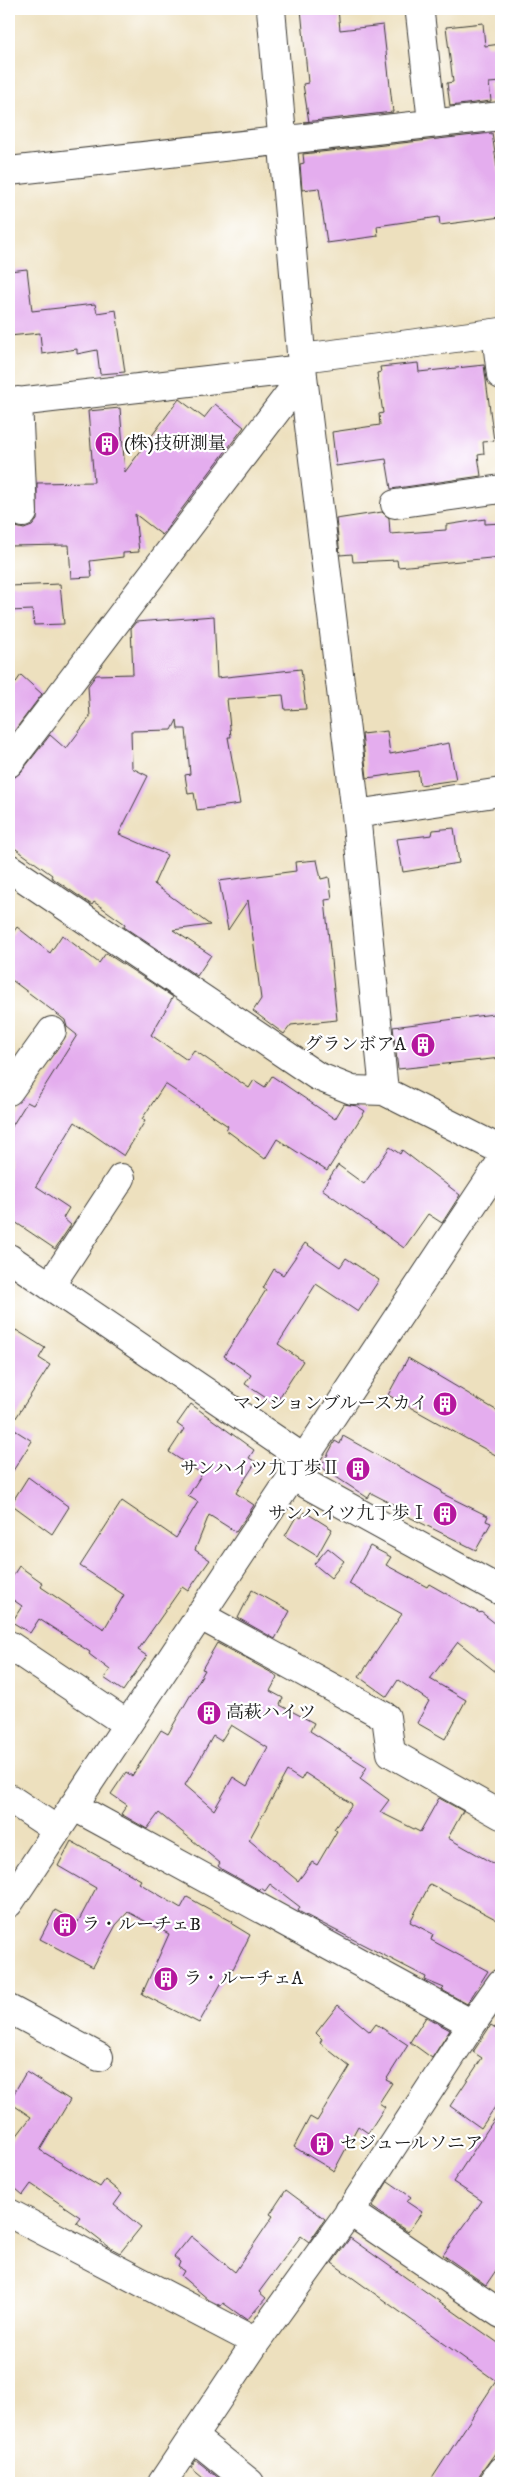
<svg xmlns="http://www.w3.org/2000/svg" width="510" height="2492" font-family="'IM FELL DW Pica','Noto Serif JP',serif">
<rect width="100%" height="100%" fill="#fff"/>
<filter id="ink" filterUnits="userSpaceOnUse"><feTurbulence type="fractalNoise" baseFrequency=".02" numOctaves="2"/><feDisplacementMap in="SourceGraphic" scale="10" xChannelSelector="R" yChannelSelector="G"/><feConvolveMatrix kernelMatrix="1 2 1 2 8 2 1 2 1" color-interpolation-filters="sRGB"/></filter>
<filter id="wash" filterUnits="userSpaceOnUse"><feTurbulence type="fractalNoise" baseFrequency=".0096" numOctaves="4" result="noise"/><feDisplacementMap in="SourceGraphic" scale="20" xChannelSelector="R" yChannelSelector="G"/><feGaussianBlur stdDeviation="1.12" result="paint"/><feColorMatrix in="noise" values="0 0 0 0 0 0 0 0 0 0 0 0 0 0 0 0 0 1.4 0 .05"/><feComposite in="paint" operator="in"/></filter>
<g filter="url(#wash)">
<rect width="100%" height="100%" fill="#ede0be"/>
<g id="blocks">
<path fill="#e4adee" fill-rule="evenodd" d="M301,9h37l2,21 43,-5 10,87 -89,10h5l-6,-38 5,-1z
M483,23l2,23 16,-2v38l-12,1 2,18 -41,5 -3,-23 6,-1 -7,-55z
M492,133l6,41h3v43l-61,8 -1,-8 -62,9 1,10 -51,7 -8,-55 -17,2 -2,-26 4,-1 -1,-9z
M27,269l5,42 63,-7 2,9 19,-3 9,62 -25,2 -3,-24 -20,4v-5l-35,5 -2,-21 -31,3v-65z
M418,363l1,9 65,-7 10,76 -11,1 1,12 -6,1 3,21 -90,13 -5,-30 -50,7 -4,-34 48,-7 -1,-11 4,-1 -6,-40 4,-1 -1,-5z
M179,399l25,19 11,-14 29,23 -82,108 -27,-21 4,38 -16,1v4l-33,4 2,16 -21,1 -2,-33 -60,1v-25l7,6 8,2 8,-3 5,-6v-37l57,-1 -6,-71 32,-3 5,64z
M382,512l7,6 1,16 56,-4v-5l39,-6v5l16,-1v34l-103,10 -1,-7 -44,2 -1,-8 -12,1 -4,-36z
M60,584l4,40 -30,1 -2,-15 -23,1v-25z
M214,616l3,62 84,-9 5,40 -21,1 -2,-15 -56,4 4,38h-3l12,67 -43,6 -3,-17 -6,1 -3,-19 5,-1 -4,-45h-8l-1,-9 -5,10 -41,1 1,37 16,8 -29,58 48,21 -13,29 56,41 -37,5 38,25 -14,21 -73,-49 1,-3 -31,-22 -2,3 -41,-28 1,-2 -43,-31v-66l6,-1 6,-5 29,-37 16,14 24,-32 -2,-31 8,-11 37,-1 -2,-46 5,-6z
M21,675l21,19 -33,44v-46z
M387,731l3,23 59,-11 7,37 -36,5 -2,-14 -51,7 -5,-44z
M454,828l5,35 -56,9 -6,-33 35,-4 1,-5z
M317,860l4,19 8,-2 3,22 -7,1 12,120 -46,5 -7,9 -31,-23 8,-12 -13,-99 -20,30 -9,-49 77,-10 -1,-9z
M17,927l33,26 12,-18 37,28 7,-10 67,44 -22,38 36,25 7,-10 55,38 5,-8 11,7 7,-11 63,43 9,-15 13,2 8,5 -38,60 -50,-32 -12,20 -39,-29 2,-4 -63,-42 -23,35 3,2 -21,35 -49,-34 -39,64 33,22 -6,10 8,7 -16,24 -46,-31v-87l18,-29 6,3 44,-70 -10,-8 -2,-7 -56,-42v-40z
M501,1013v45l-103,11 -5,-42z
M390,1147l10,7 2,-4 58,45 -18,28 -14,-9 -24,34 -82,-59 16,-24 26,19z
M305,1243l35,24 6,-9 33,22 -21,32 -42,-28 -38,60 25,17 -28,43 -30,-20 6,-9 -27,-19 42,-66 -3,-2 11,-19 9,6z
M16,1330l29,18 -6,10 11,7 -40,62 22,14 -23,36v-136z
M408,1358l93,55v45l-113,-63z
M191,1404l63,46 -5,8 7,4 -20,31 18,12 -18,27 -27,-17 -14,35 15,10 -22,31 -6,-4 -44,63 9,6 -24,35 -19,-13 6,-8 -21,-16 1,-2 -51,-33 -9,14 -18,-11 10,-16 -13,-9v-15l10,-16 24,17 -2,4 63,42 20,-34 -44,-29 42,-65 54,37 22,-36 -10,-6 14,-22 -33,-22 15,-23 -7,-5z
M343,1436l99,55 -1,2 47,23 -2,5 5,2 -15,27 -69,-34 1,-4 -37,-19 -3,5 -47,-31 14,-26 5,3z
M28,1477l41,30 -17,27 -41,-30z
M305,1512l27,17 -15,27 -32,-20 12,-21 4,3z
M370,1546l21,11 -5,8 41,22 2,-3 51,29 1,-1 20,16v48l-43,-34 -28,37 36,21 -21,39 -28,-16 12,-22 -31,-21 -11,17 -28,-20 43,-63 -53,-30z
M328,1548l16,13 -13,17 -17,-14z
M252,1590l38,21 -15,28 -37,-21z
M217,1643l57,31 3,4 -7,13 13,7 -3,7 34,18 -4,8 57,36 -7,12 29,21 -9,12 40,20 19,-34 24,13 -15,27 53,30v54l-71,-38 -20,38 23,12 -2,6 57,31 -21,33 -25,-14 2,-2 -19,-8 1,-3 -128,-66 2,-4 -30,-23 -5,7 -4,-3 -2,2 -36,-20 -5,-4 2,-3 -61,-50 -12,16 -26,-15 6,-9 -16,-11 15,-22 6,4 29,-46 7,4 37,-64 -3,-1zM231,1725l37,23 -21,38 -14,-9 -19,33 -29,-25 28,-49 8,5zM287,1771l14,9 4,-7 47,31 -18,25 3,2 -20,34 -5,-3 -14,19 -49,-41z
M71,1841l70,39 -2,3 42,25 6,-11 46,25 -1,2 18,11 -17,34 -3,-1 -31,55 -57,-29 27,-60 -41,-22 -12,13 -23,42 -53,-28 15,-29 23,12 18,-34 -38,-22z
M338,2005l32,27 6,-8 32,21 -22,35 6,3 -13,20 6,4 -17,26 -10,-7 -24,45 -40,-24 16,-30 7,4 33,-54 -30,-24 2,-4 -6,-6z
M426,2017l24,13 -18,28 -22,-16z
M491,2025l9,6 1,-2v69l-20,30 -31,-22 32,-48 -9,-6z
M26,2072l44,28 -30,50 60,37 5,-7 17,14 -8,11 27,22 -21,26 -13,-7 -31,-24 4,-5 -49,-33 -8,11 -14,-12v-37l22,-29 -22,-15z
M501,2109v154l-15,22 -43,-30 39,-54 -29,-19z
M388,2181l23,16 -4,5 15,10 -14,20 -36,-25z
M286,2190l39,29 -16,23 -8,-6 -42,56 7,6 -19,22 -24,-17 -2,3 -12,-6 -28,-24 3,-5 -6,-4 2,-5 -6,-5 17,-21 44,36 38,-56 -3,-2z
M350,2238l151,107v100l-21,29 -3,9h-48l67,-102 -164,-118z
M196,2460l29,23h-16l-18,-15z"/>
</g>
</g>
<g filter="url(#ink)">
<use href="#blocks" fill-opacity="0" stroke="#3b3934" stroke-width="1"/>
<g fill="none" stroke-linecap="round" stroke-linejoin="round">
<defs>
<path id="minor" d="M271,9l32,367 53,438 28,277 117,59
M420,14l12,108
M9,171l492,-55
M496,333l5,42
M302,358l199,-26
M18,401l5,112
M9,403l293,-34
M395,504l106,-15
M9,763l294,-387
M356,814l145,-22
M9,868l308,208 35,14 32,1
M9,1091l43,-60
M9,1258l294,200
M50,1286l71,-108
M292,1476l209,115
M199,1615l187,102 5,36 110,62
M9,1645l118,79
M9,1798l48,32
M73,1806l399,218
M9,1903l492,-741
M9,2009l90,48
M349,2211l152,103
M9,2213l247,129
M193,2437l57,46
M162,2483l94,-141 97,-135 119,-183 29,-41
M493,2483l8,-12"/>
</defs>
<use href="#minor" stroke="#3b3934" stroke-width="30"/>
<use href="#minor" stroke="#fff" stroke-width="28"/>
</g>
</g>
<defs>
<symbol id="building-disc" viewBox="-11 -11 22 22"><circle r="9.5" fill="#b5179e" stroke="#fff"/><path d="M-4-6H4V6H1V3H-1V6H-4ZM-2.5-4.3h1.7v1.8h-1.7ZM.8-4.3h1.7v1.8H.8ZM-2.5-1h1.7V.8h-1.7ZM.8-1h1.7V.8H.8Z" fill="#fff"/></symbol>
</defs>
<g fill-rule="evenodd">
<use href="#building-disc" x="93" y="430" width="28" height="28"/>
<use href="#building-disc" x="409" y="1031" width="28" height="28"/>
<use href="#building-disc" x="431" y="1390" width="28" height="28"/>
<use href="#building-disc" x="344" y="1455" width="28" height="28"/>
<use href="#building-disc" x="431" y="1500" width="28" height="28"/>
<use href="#building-disc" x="195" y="1699" width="28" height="28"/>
<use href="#building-disc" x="51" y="1911" width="28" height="28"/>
<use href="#building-disc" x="152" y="1965" width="28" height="28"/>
<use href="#building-disc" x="308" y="2130" width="28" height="28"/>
</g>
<g text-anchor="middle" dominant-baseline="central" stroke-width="4.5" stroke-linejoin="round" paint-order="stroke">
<g font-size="18" fill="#1c1c1c" stroke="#fff" text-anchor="start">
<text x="124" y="444">(株)技研測量</text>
<text x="406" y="1045" text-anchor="end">グランボアA</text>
<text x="428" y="1404" text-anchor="end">マンションブルースカイ</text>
<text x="340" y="1469" text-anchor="end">サンハイツ九丁歩Ⅱ</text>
<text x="428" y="1514" text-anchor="end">サンハイツ九丁歩Ⅰ</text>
<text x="226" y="1713">高萩ハイツ</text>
<text x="82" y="1925">ラ・ルーチェB</text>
<text x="184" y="1979">ラ・ルーチェA</text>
<text x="340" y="2144">セジュールソニア</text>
</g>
</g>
<rect width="510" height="2492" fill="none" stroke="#fff" stroke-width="30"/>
</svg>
